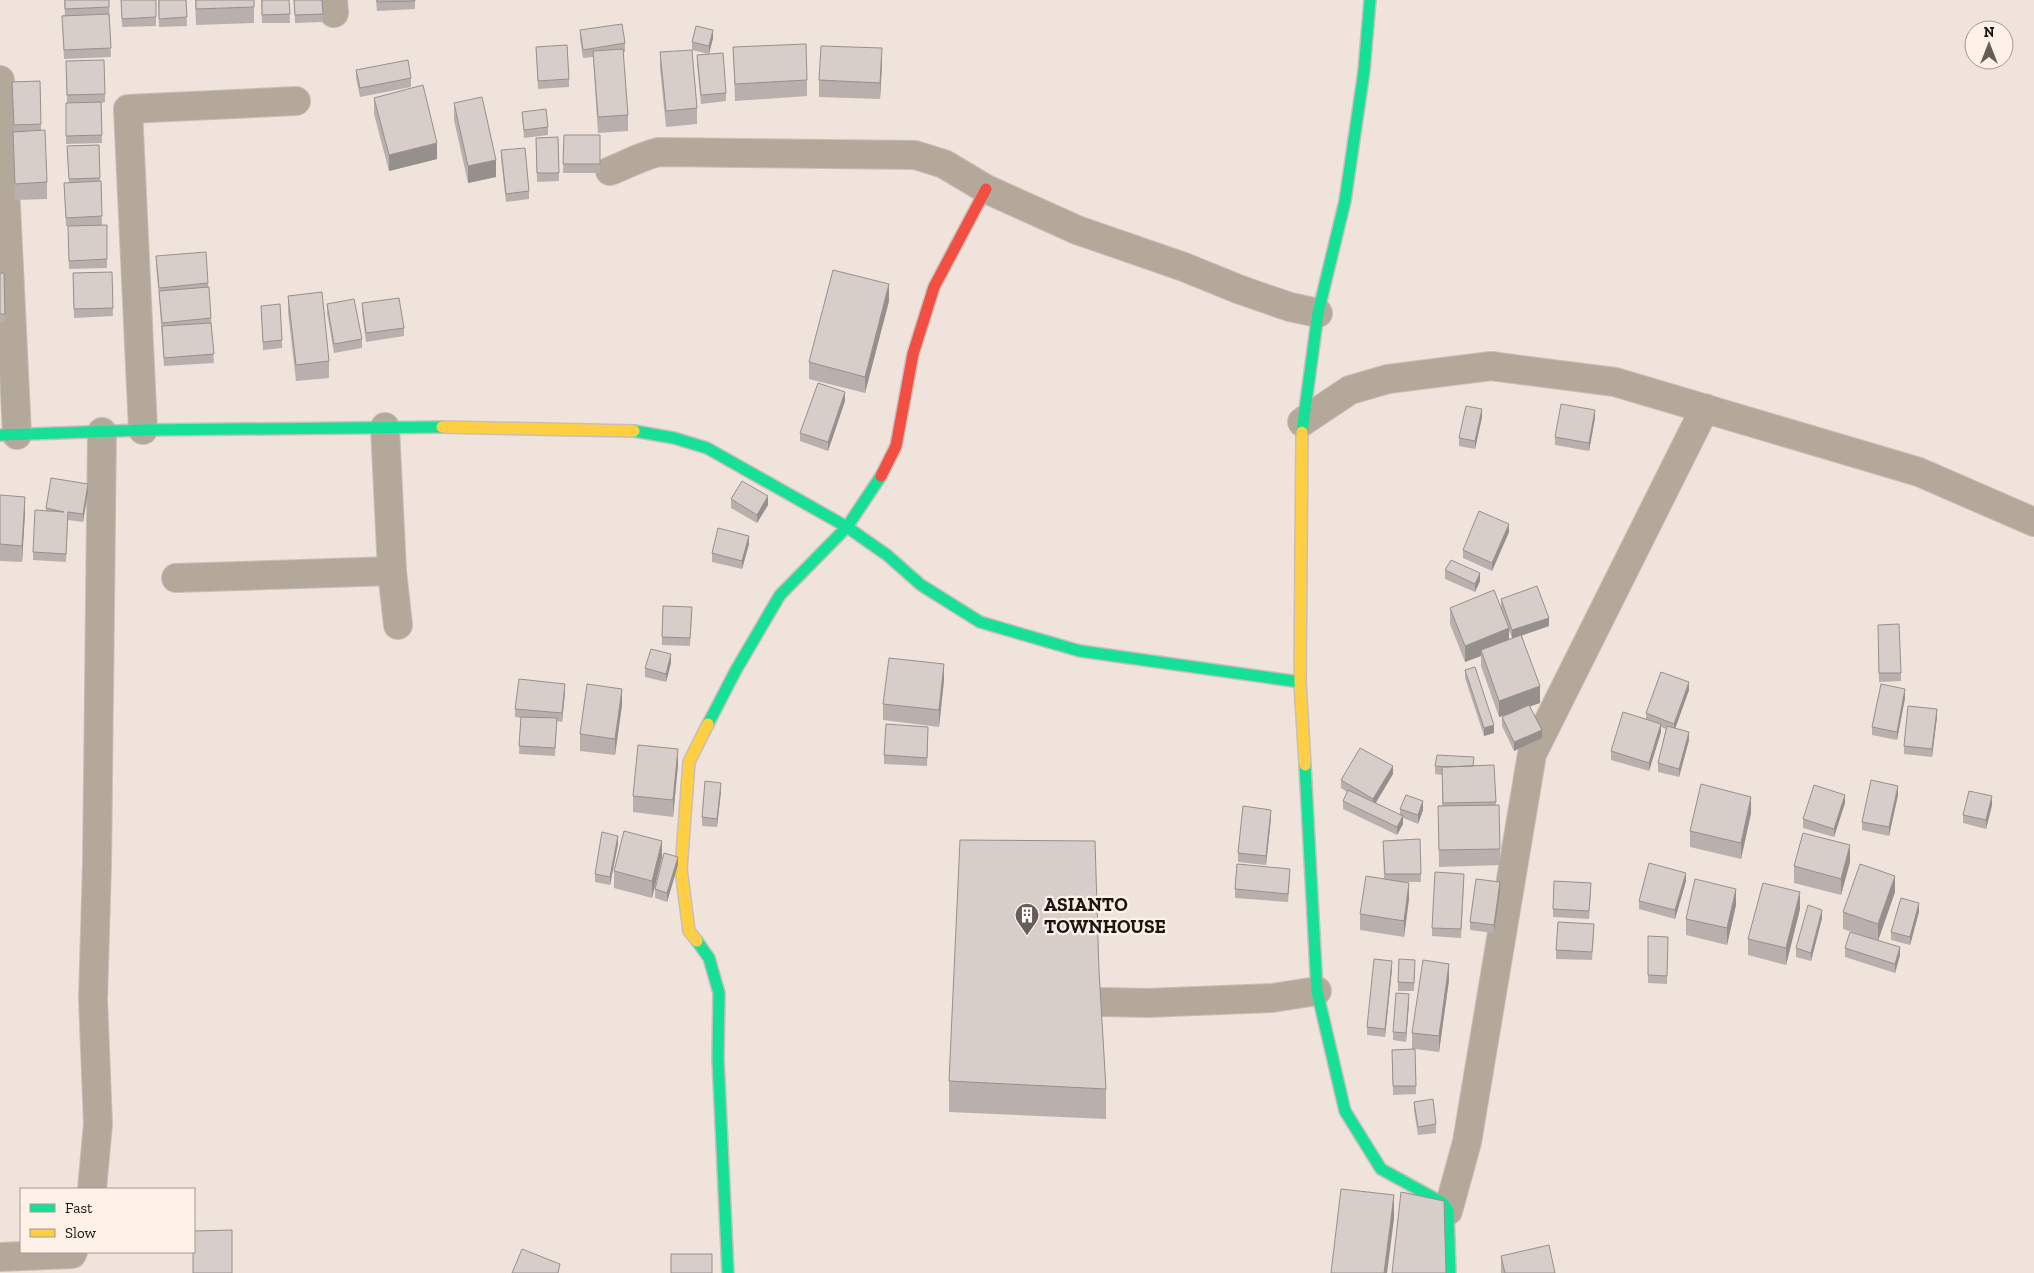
<svg xmlns="http://www.w3.org/2000/svg" width="2034" height="1273" font-family="'Zilla Slab',serif">
<rect width="100%" height="100%" fill="#efe3db"/>
<g fill="none" stroke-linecap="round" stroke-linejoin="round">
<defs>
<path id="street" d="M333,0l1,13
M0,80l17,355
M610,171c16,-6 31,-15 49,-19l256,3 29,9 42,25 91,41 107,37 54,22 52,18 28,6
M1302,422l48,-32 38,-11 103,-13 124,16 304,90 115,50
M143,430l-15,-321 168,-8
M392,571l6,54
M176,578l216,-7 -7,-144
M1103,1002l44,1 125,-5 45,-7
M92,1189l6,-65 -5,-125 4,-135 5,-432
M1448,1211l19,-69 65,-388 173,-346
M0,1257l72,-3 1,-2"/>
<path id="fast" d="M634,431l40,7 33,10 140,79 40,28 34,30 59,37 100,29 220,31
M1302,432l16,-119 27,-112 19,-130 6,-71
M0,435l143,-5 299,-3
M708,724l28,-54 44,-75 67,-68 34,-51
M1305,765l12,226 28,120 36,58 62,34 5,8 2,62
M697,941l12,17 10,35 -1,66 10,214"/>
<path id="slow" d="M442,427l192,4
M1302,432l-2,250 5,83
M697,941l-8,-10 -8,-62 8,-107 19,-38"/>
<path id="jam" d="M881,476l15,-30 17,-92 21,-67 52,-98"/>
</defs>
<use href="#street" stroke="#c7bfb8" stroke-width="30"/>
<use href="#fast" stroke="#c7bfb8" stroke-width="14"/>
<use href="#slow" stroke="#c7bfb8" stroke-width="14"/>
<use href="#jam" stroke="#c7bfb8" stroke-width="14"/>
<use href="#street" stroke="#b3a899" stroke-width="28"/>
<use href="#fast" stroke="#16e098" stroke-width="11"/>
<use href="#slow" stroke="#ffcf43" stroke-width="11"/>
<use href="#jam" stroke="#f24e42" stroke-width="11"/>
</g>
<path fill="#b9b0ad" fill-rule="evenodd" d="M64,0h45l2,57 -47,2 -2,-43 3,-1z
M121,0h35v26l-34,1z
M158,0h28l1,26 -28,1z
M195,0h59v23l-58,2z
M261,0h28l1,23h-28z
M294,0h28l1,22 -28,1z
M376,0h39v9l-38,2z
M580,30l45,13v9h-2l5,63v16l-30,2 -5,-76 -10,1 -3,-20z
M713,38l-4,16 17,39v8l-25,3 -4,-40v-9l12,-1 -17,-4v-8z
M536,47l33,32v8l-31,2z
M733,47l74,33v16l-72,5z
M660,52l37,56v16l-31,3 -6,-58z
M882,64l-2,35 -61,-2v-17z
M66,70l39,24v8l-4,1 1,40 -36,1v-41h1z
M356,70l55,8v9l-51,10 -4,-19z
M40,81l1,49 6,52v17l-32,1 -2,-52 1,-16 -2,-50z
M374,98l63,61 -48,12 -15,-57z
M454,103l42,74 -28,6 -14,-63z
M522,112l26,15v8l-24,3z
M564,135h36v38h-37z
M558,137l1,44 -22,1 -1,-44z
M99,145l1,37 1,-1 1,44 -36,1 -2,-43h5l-2,-37z
M501,150l28,41v8l-23,3 -5,-43z
M107,225v43l-38,1 -1,-34z
M156,256l52,27 3,35 3,45 -50,3 -5,-70 -3,-31z
M112,272l1,44 -39,2 -1,-45z
M0,273h4l1,49h-5z
M288,296l41,65v17l-33,3 -8,-69z
M889,301l-24,92 -56,-14v-17z
M362,303l42,25v8l-38,6 -4,-31z
M327,304l35,35v9l-28,5 -7,-40z
M261,306l21,34v8l-19,2z
M845,401l-17,50 -28,-10v-8z
M1482,417l-7,32 -16,-3v-8z
M1595,418l-6,33 -34,-6v-8z
M88,492l-5,30 -15,-2 -2,42 -33,-2v-8l13,-41v-3z
M0,495l25,18 -3,49 -22,-1z
M731,499l37,6 -11,18 -26,-15z
M1509,532l-17,39 -29,-13v-8z
M749,544l-7,25 -30,-7v-9z
M1445,570l35,11 -5,11 -30,-13z
M1501,599l48,27 -27,9 18,68 -10,3 12,32 -28,13 -12,-25v-9l7,-3 -10,3 -18,-51v-10l-16,6 -15,-38v-16h51zM1509,631l3,7 -3,1z
M692,615l-2,31 -28,-1v-8z
M1878,633l23,40v8l-22,1z
M671,663l-5,19 -21,-5v-9z
M1465,670l29,63 -10,3 -19,-58z
M944,680l-5,47 -56,-7v-16z
M1689,690l-14,38 14,12 -10,37 -21,-5v-9l8,-34 -5,-2v5l-12,39 -38,-11v-9l35,-32v-6z
M565,692l-3,30 -5,-1 -2,35 -36,-2 2,-36 -6,-1v-8z
M1905,698l-8,42 -25,-5v-8z
M622,705l-7,50 -35,-4v-17z
M1937,717l-5,40 -28,-3v-8z
M928,735l-1,31 -43,-2v-9z
M678,765l-5,52 -40,-5v-16z
M1494,765l2,40 4,44v16l-61,2 -1,-61h4v-31l-7,-1v-8z
M1393,774l-17,29 24,12v-6l23,1 -5,14 -15,-6v6l-6,11 -54,-26v-8l4,-9 -6,-4v-8z
M721,791l-4,36 -15,-1v-9z
M1898,795l-9,41 -27,-6v-8z
M1845,803l-11,34 -31,-9v-9z
M1992,805l-6,24 -23,-6v-8z
M1751,813l-10,46 -51,-12v-16z
M1271,818l-5,47 -28,-3v-9z
M1420,839l1,43h-14l2,17 -5,38 -44,-7v-16l24,-35 -1,-38z
M618,844l-8,41 -15,-3v-8z
M662,857l-10,41 -38,-10v-17z
M1850,862l-9,33 -47,-12v-17z
M678,865l-11,37 -12,-4v-9z
M1290,877l-2,25 -53,-4v-9z
M1686,881l-11,38 -36,-10v-8z
M1464,882l-3,56 -29,-2v-8z
M1500,891l-6,42 -24,-3v-8z
M1591,891l-2,28 -36,-2v-8z
M1895,892l-17,48 22,15 -5,18 -50,-16v-9l22,-11 -24,-8v-17z
M1736,905l-9,40 -41,-10v-16z
M1800,909l-14,56 -38,-10v-16z
M1919,912l-9,33 -19,-5v-8z
M1822,918l-11,43 -15,-4v-9z
M1594,933l-2,27 -36,-1v-9z
M1648,936l20,1 -1,47 -19,-1z
M1415,968l-1,23h-16v-9z
M1392,969l-7,68 -18,-2v-8z
M1099,971l7,118v30l-157,-7v-31z
M1449,980l-10,72 -24,-3 1,45 -23,1 -1,-45 20,-1v-16z
M1409,1002l-3,40 -13,-2v-8z
M1414,1102l22,22v9l-18,2 -4,-25z
M1501,1256l54,17h-54z"/>
<path fill="#96908d" d="M713,30v8l-4,16v-8z
M882,48v16l-2,35v-16z
M437,143v16l-48,12v-16z
M496,160v17l-28,6v-17z
M889,284v17l-24,92v-16z
M845,392v9l-17,50v-9z
M1482,409v8l-7,32v-8z
M1595,410v8l-6,33v-8z
M88,484v8l-5,30v-8z
M768,496v9l-11,18v-8z
M25,497v16l-3,49v-16z
M1509,524v8l-17,39v-8z
M749,536v8l-7,25v-8z
M1480,573v8l-5,11v-8z
M1549,618v8l-37,13v-9z
M1509,628v16l-28,6v6l-16,6v-16z
M671,654v9l-5,19v-8z
M944,664v16l-5,47v-17z
M1689,682v8l-15,42v-8z
M565,684v8l-3,30v-9z
M1540,686v17l-41,14v-16z
M622,689v16l-7,50v-16z
M1905,689v9l-8,42v-8z
M1937,709v8l-5,40v-8z
M1661,724v8l-12,39v-8z
M1494,725v8l-10,3v-8z
M1542,730v8l-28,13v-9z
M1689,732v8l-10,37v-8z
M678,749v16l-5,52v-17z
M1393,766v8l-20,33v-8z
M721,783v8l-4,36v-8z
M1898,786v9l-9,41v-9z
M1845,795v8l-11,34v-8z
M1992,796v9l-6,24v-9z
M1751,797v16l-10,46v-16z
M1423,801v9l-5,14v-9z
M1271,810v8l-5,47v-9z
M1403,816v8l-6,11v-8z
M618,836v8l-8,41v-8z
M662,841v16l-10,41v-17z
M1850,845v17l-9,33v-16z
M678,857v8l-11,37v-9z
M1686,873v8l-11,38v-9z
M1895,876v16l-17,49v-17z
M1500,882v9l-6,42v-8z
M1409,883v16l-5,38v-16z
M1736,889v16l-9,40v-17z
M1800,892v17l-14,56v-17z
M1919,903v9l-9,33v-8z
M1822,910v8l-11,43v-8z
M1900,947v8l-5,18v-9z
M1392,961v8l-7,68v-8z
M1449,964v16l-10,72v-16z
M1409,994v8l-3,40v-9z
M1394,1195v24l-7,54h-3z"/>
<path fill="#d7cdc9" stroke="#96908d" d="M65,0h44v7l-44,2z
M121,0h35v17l-34,2z
M159,0h27l1,17 -28,2z
M196,0h58v7l-58,2z
M262,0h27l1,14 -28,1z
M294,0h28l1,14 -28,1z
M377,0h38v1l-38,1z
M109,14l2,34 -47,2 -2,-34z
M622,24l3,19 -42,7 -3,-20z
M696,26l17,4 -4,16 -17,-4z
M806,44l1,36 -72,4 -2,-37z
M567,45l2,34 -31,2 -2,-34z
M821,46l61,2 -2,35 -61,-3z
M623,49l5,66 -30,2 -5,-66z
M692,50l5,58 -31,3 -6,-59z
M723,53l3,40 -25,2 -4,-40z
M104,60l1,34 -38,1 -1,-34z
M408,60l3,18 -51,10 -4,-18z
M40,81l1,43 -27,1 -2,-43z
M423,85l14,58 -48,12 -15,-57z
M482,97l14,63 -28,6 -14,-63z
M101,102l1,33 -36,1v-33z
M546,109l2,18 -24,3 -2,-18z
M45,130l2,52 -32,2 -2,-52z
M564,135h36v29h-37z
M558,137l1,36h-22l-1,-35z
M99,145l1,33 -31,1 -2,-33z
M525,148l4,43 -23,3 -5,-44z
M101,181l1,35 -36,2 -2,-35z
M107,225v34l-38,2 -1,-35z
M206,252l2,31 -49,5 -3,-32z
M833,270l56,14 -24,93 -56,-15z
M112,272l1,36 -39,1 -1,-36z
M0,273h4l1,41h-5z
M209,287l2,31 -49,5 -3,-32z
M322,292l7,69 -33,4 -8,-69z
M399,298l5,30 -38,5 -4,-30z
M354,299l8,40 -28,5 -7,-40z
M280,304l2,36 -19,2 -2,-36z
M211,323l3,31 -50,4 -2,-32z
M818,383l27,9 -17,50 -28,-9z
M1561,404l34,6 -6,33 -34,-6z
M1466,406l16,3 -7,32 -16,-3z
M51,478l37,6 -5,30 -15,-2 -2,42 -33,-2 2,-42 29,2 -18,-4z
M742,481l26,15 -11,19 -26,-16z
M0,495l25,2 -3,49 -22,-2z
M1479,511l30,13 -17,39 -29,-13z
M718,528l31,8 -7,25 -30,-8z
M1451,560l29,13 -5,11 -30,-14z
M1537,586l12,32 -37,12 -11,-31z
M1494,590l15,38 -44,18 -15,-38z
M663,606l29,1 -2,31 -28,-1z
M1899,624l2,49h-22l-1,-48z
M1521,635l19,51 -41,15 -18,-51z
M651,649l20,5 -5,20 -21,-6z
M889,658l55,6 -5,46 -56,-6z
M1475,667l19,58 -10,3 -19,-58z
M1661,672l28,10 -15,42 -28,-11z
M519,679l46,5 -3,29 -47,-4z
M587,684l35,5 -7,50 -35,-5z
M1881,684l24,5 -8,43 -25,-5z
M1529,705l13,25 -28,12 -12,-25z
M1908,706l29,3 -5,40 -28,-3z
M1623,712l38,12 -12,39 -38,-12z
M521,717l36,1 -2,30 -36,-2z
M886,724l42,3 -1,31 -43,-3z
M1667,726l22,6 -10,37 -21,-6z
M638,745l40,4 -5,51 -40,-4z
M1360,748l33,18 -20,33 -32,-19z
M1437,755l37,2 -1,9 -27,1 -11,-1z
M1494,765l2,37 -53,1 -1,-36z
M1871,780l27,6 -9,41 -27,-5z
M705,781l16,2 -4,36 -15,-2z
M1701,784l50,13 -10,46 -51,-12z
M1814,785l31,10 -11,34 -31,-10z
M1348,790l55,26 -6,11 -54,-26z
M1969,791l23,5 -6,24 -23,-5z
M1406,795l17,6 -5,14 -18,-6z
M1499,805l1,44 -61,1 -1,-44z
M1243,806l28,4 -5,46 -28,-3z
M624,831l38,10 -10,40 -38,-10z
M602,832l16,4 -8,41 -15,-3z
M1803,833l47,12 -9,34 -47,-13z
M1420,839l1,35h-36l-2,-33z
M960,840l135,1 4,130 7,118 -157,-8z
M664,853l14,4 -11,36 -12,-4z
M1649,863l37,10 -11,37 -36,-9z
M1237,864l53,5 -2,25 -53,-5z
M1860,864l35,12 -17,48 -35,-12z
M1435,872l29,2 -3,55 -29,-1z
M1366,876l43,7 -5,38 -44,-7z
M1476,879l24,3 -6,43 -24,-3z
M1695,879l41,10 -9,39 -41,-9z
M1554,881l37,2 -2,28 -36,-2z
M1763,883l37,9 -14,56 -38,-9z
M1901,898l18,5 -9,34 -19,-5z
M1808,905l14,5 -11,43 -15,-5z
M1558,922l36,2 -2,28 -36,-2z
M1850,932l50,15 -5,17 -50,-16z
M1648,936l20,1 -1,39 -19,-1z
M1374,959l18,2 -7,68 -18,-2z
M1399,959l16,1 -1,23 -16,-1z
M1423,960l26,4 -10,72 -27,-3z
M1396,993l13,1 -3,39 -13,-1z
M1415,1049l1,37h-23l-1,-36z
M1433,1099l3,25 -18,3 -4,-25z
M1341,1189l53,6 -10,78h-53z
M1401,1192l43,9 2,72h-54z
M232,1230v43h-39v-21h1v-21z
M1549,1245l6,28h-50l-4,-17z
M522,1249l38,15 -2,9h-46z
M671,1254h41v19h-41z"/>
<defs>
<symbol id="building-pin" viewBox="-11 -11 22 30"><path d="M0 17L-7.5 6A9.5 9.5 0 1 1 7.5 6Z" fill="#665d57" stroke="#fef1e8"/><path d="M-4-6H4V6H1V3H-1V6H-4ZM-2.5-4.3h1.7v1.8h-1.7ZM.8-4.3h1.7v1.8H.8ZM-2.5-1h1.7V.8h-1.7ZM.8-1h1.7V.8H.8Z" fill="#fff"/></symbol>
</defs>
<g fill-rule="evenodd">
<use href="#building-pin" x="1013" y="901" width="28" height="38"/>
</g>
<g text-anchor="middle" dominant-baseline="central" stroke-width="4.5" stroke-linejoin="round" paint-order="stroke">
<g font-size="19" font-weight="bold" fill="#1c1510" stroke="#fef1e8" text-anchor="start">
<text x="1044" y="904">ASIANTO<tspan x="1044" dy="22">TOWNHOUSE</tspan></text>
</g>
</g>
<rect x="20" y="1188" width="175" height="65" fill="#fef1e8" stroke="#a49992"/>
<rect x="30" y="1204" width="25" height="8" fill="#16e098" stroke="#a49992"/>
<text x="65" y="1213" font-size="15" fill="#1c1510">Fast</text>
<rect x="30" y="1229" width="25" height="8" fill="#ffcf43" stroke="#a49992"/>
<text x="65" y="1238" font-size="15" fill="#1c1510">Slow</text>
<g transform="translate(1989 45)"><circle r="24" fill="#fef1e8" stroke="#a49992"/>
<path d="M0-4L9 19L0 12L-9 19Z" fill="#665d57"/>
<text y="-8" font-size="14" font-weight="bold" text-anchor="middle" fill="#1c1510">N</text>
</g>
</svg>
